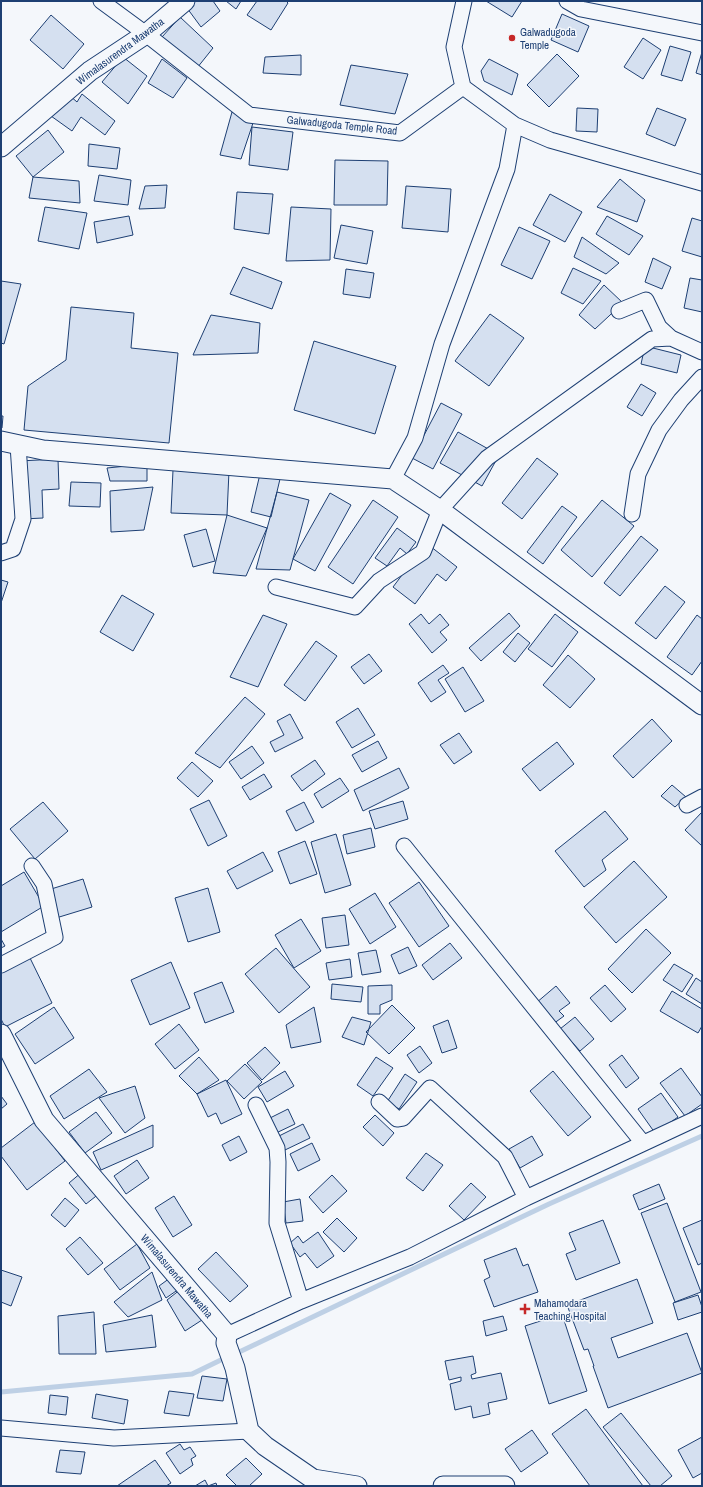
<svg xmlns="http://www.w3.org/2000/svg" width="703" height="1487" font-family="'Archivo Narrow',sans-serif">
<rect width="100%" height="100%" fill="#f4f7fb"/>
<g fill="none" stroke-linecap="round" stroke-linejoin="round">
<path stroke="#bed0e5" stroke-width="5" d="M235,1354l314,-150 153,-68
M1,1392l191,-18 35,-17"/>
</g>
<path fill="#d5e0f0" stroke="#1d3f73" d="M196,1h17l7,10 -19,16 -14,-19z
M226,1h15l-5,8z
M257,1h29l2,2 -17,27 -24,-15z
M486,1h36l-10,16z
M562,14l27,12 -11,26 -27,-12z
M51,15l33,29 -21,25 -33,-29z
M180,17l33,31 -16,20 -35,-31z
M643,38l18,12 -18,29 -19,-12z
M670,46l21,6 -9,29 -21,-6z
M702,52v23l-6,-2z
M557,54l22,22 -30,31 -22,-22z
M301,55v20l-38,-2 2,-16z
M123,57l24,19 -19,28 -26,-22z
M162,59l25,19 -14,20 -25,-15z
M489,59l29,15 -6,21 -28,-14 -3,-10z
M351,65l57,9 -13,40 -55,-9z
M82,94l33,27 -10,14 -24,-18 -9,14 -21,-15 18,-21 8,7z
M577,108l21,1 -1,23 -21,-1z
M657,108l29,11 -11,27 -29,-12z
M232,112l22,8 -13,39 -21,-4z
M252,127l41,5 -5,38 -39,-5z
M48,130l16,22 -31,25 -17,-21z
M89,144l31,4 -3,21 -29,-3z
M335,160l53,1 -1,44h-53z
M99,175l32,5 -3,25 -34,-4z
M33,177l46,4 1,22 -51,-5z
M620,179l25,21 -8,22 -40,-15z
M167,185l-2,23 -26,1 6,-23z
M406,186l45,3 -3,43 -46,-4z
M237,192l36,2 -4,40 -35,-5z
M550,194l32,18 -17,30 -32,-17z
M45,207l42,6 -8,36 -41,-8z
M291,207l40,2 -1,51 -44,1z
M129,216l4,19 -36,8 -3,-21z
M607,216l36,20 -14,19 -33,-21z
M692,218l10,3v36l-20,-6z
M341,225l32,6 -6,33 -33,-6z
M519,227l31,14 -18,38 -31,-14z
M582,237l37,26 -13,11 -32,-17z
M653,258l18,9 -9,22 -17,-7z
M243,267l39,15 -10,27 -42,-15z
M573,268l28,13 -18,23 -22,-11z
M346,269l28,4 -4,25 -27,-4z
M690,278l12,2v32l-18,-4z
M1,281l20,3 -17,60 -3,-1z
M604,285l19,18 -28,26 -16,-14z
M71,307l63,6 -3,35 47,5 -9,90 -145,-13 4,-44 38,-26z
M490,314l34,24 -35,48 -34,-25z
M211,315l49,8 -2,30 -65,2z
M314,341l82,25 -21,68 -81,-24z
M645,346l36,9 -4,18 -36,-9z
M641,384l15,9 -14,23 -15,-9z
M441,403l21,11 -29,55 -21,-11z
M1,416h2l-1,12h-1z
M458,432l41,23 -17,31 -42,-23z
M537,458l21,16 -36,45 -20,-16z
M58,459l1,30 -17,1 1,28 -20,1 -4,-58z
M147,464v17h-37l-3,-13z
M173,470l56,1 -2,44 -56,-2z
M260,474l20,5 -9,38 -20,-5z
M71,482l30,1 -1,24 -31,-1z
M153,487l-9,43 -33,2 -1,-41z
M277,492l32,8 -19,70 -34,-1z
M330,493l21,12 -36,66 -22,-12z
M373,500l25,17 -45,67 -25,-17z
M602,500l32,26 -42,51 -31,-27z
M562,506l15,11 -34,47 -16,-12z
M227,515l40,13 -21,48 -33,-3z
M397,528l19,14 -9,12 -7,-6 -13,18 -12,-8z
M206,529l9,32 -22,6 -9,-32z
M641,536l17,14 -38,46 -16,-13z
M426,543l31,24 -11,14 -9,-7 -22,30 -22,-17z
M1,580l7,2 -7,21z
M665,586l20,16 -29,37 -21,-16z
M122,595l32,19 -21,37 -33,-19z
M509,613l11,13 -39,35 -12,-13z
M421,614l8,10 11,-10 9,11 -9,7 7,8 -15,13 -23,-29z
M555,614l23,18 -26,35 -24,-18z
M263,615l24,9 -29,63 -28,-10z
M697,615l5,4v42l-10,14 -25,-18z
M518,633l12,10 -15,19 -12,-10z
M316,641l21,15 -32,45 -21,-16z
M369,654l13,17 -18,13 -13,-17z
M568,655l27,24 -25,29 -27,-23z
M443,665l6,8 -11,7 8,12 -15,10 -13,-19z
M463,667l21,34 -19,11 -20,-33z
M245,697l20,17 -45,54 -25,-15z
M358,708l17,27 -23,13 -16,-26z
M290,714l13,24 -28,14 -5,-10 14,-7 -7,-14z
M652,719l20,22 -39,37 -20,-22z
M459,733l13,19 -18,12 -14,-19z
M378,741l9,17 -25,14 -10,-17z
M557,742l17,22 -34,27 -18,-22z
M252,746l12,17 -23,16 -12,-17z
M315,760l10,14 -23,17 -11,-15z
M192,762l21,19 -15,16 -21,-19z
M399,768l10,20 -46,23 -9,-21z
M264,774l8,13 -22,13 -8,-13z
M340,778l9,13 -27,17 -8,-14z
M672,785l14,12 -11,10 -14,-11z
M209,800l18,36 -19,10 -18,-37z
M403,801l5,18 -33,10 -6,-18z
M43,802l25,29 -33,28 -25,-30z
M304,802l10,20 -18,9 -10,-20z
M605,811l23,28 -26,21 4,10 -22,17 -29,-36z
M702,812v34l-17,-16z
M371,828l4,19 -28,7 -4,-19z
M336,834l15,51 -26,8 -14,-51z
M305,841l12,33 -27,10 -12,-32z
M263,852l10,19 -36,18 -10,-18z
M634,861l33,36 -51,46 -32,-36z
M24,872l20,34 -43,26v-46z
M83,879l9,28 -36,11 -8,-28z
M419,882l30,44 -30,21 -30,-44z
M208,888l12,44 -32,10 -13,-44z
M375,893l21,34 -26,17 -21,-35z
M345,915l4,30 -23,3 -4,-30z
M301,919l20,32 -27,17 -19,-33z
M646,929l25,24 -39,40 -24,-24z
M1,939l4,7 -4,2z
M450,943l12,15 -29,22 -11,-15z
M408,947l9,19 -18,8 -8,-19z
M276,948l34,39 -31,26 -34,-39z
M376,950l5,22 -19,3 -4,-22z
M30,958l22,45 -47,24 -4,-8v-46z
M350,959l2,18 -23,3 -3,-17z
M171,962l19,46 -40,17 -19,-45z
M674,964l19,11 -11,17 -19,-12z
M696,978l6,4v22l-16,-10z
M222,982l12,30 -29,11 -11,-30z
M332,984l31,3 -2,15 -30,-3z
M392,985v15l-12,5v9h-12v-28z
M605,985l21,24 -15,13 -21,-24z
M556,986l14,17 -11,8 5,5 -11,8 -17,-21z
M672,991l30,18v17l-4,7 -38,-22z
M392,1005l23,23 -26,26 -23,-22z
M54,1007l20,31 -39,26 -20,-30z
M314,1007l7,35 -30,6 -5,-23z
M352,1017l19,5 -7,23 -22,-8z
M575,1017l19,22 -14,12 -20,-22z
M448,1020l9,28 -15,5 -9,-27z
M179,1024l20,26 -24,19 -20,-25z
M420,1046l12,17 -13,10 -12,-18z
M265,1047l15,16 -18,17 -15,-17z
M622,1055l17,23 -13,10 -17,-23z
M199,1057l20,23 -22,14 -18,-18z
M376,1057l17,11 -20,28 -16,-11z
M245,1064l17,18 -18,17 -17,-18z
M681,1068l21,29v7l-17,12 -25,-33z
M89,1069l18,23 -43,27 -14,-23z
M285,1071l9,15 -27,16 -9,-15z
M553,1071l38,46 -23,19 -38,-45z
M405,1074l12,8 -18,27 -12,-7z
M226,1080l16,34 -21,10 -5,-11 -8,4 -11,-23z
M135,1086l10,32 -20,15 -26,-35z
M661,1093l17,24 -23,16 -17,-24z
M1,1096l6,8 -6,5z
M288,1109l7,15 -21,10 -6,-15z
M96,1112l16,21 -27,20 -16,-21z
M375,1115l19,18 -11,13 -20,-19z
M35,1122l30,39 -38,29 -26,-34v-8z
M303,1124l7,14 -25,12 -6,-14z
M153,1125v22l-52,23 -8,-18z
M239,1136l8,16 -17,9 -8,-16z
M532,1136l11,19 -23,13 -11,-19z
M312,1143l8,17 -22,11 -8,-17z
M426,1153l17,12 -20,26 -17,-13z
M137,1160l12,18 -23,16 -12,-18z
M82,1172l18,21 -14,11 -17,-21z
M332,1175l15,16 -24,22 -14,-16z
M471,1183l15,14 -22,23 -15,-14z
M659,1184l6,15 -26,11 -6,-15z
M174,1196l18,29 -19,12 -18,-29z
M65,1198l14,12 -14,17 -14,-12z
M300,1199l3,22 -17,2 -3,-21z
M667,1203l34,89 -26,10 -34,-89z
M337,1218l20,20 -13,14 -21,-20z
M603,1220l17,43 -44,17 -10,-26 10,-4 -7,-17z
M702,1220v43l-4,2 -15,-37z
M318,1232l16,24 -17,12 -12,-15 -5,4 -10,-14 8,-7 5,7z
M80,1237l23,26 -15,12 -22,-26z
M137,1244l13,24 -30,22 -16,-21z
M516,1248l7,18 5,-2 10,28 -44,15 -10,-27 6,-3 -6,-17z
M216,1252l32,34 -18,16 -32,-33z
M1,1270l21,7 -11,29 -10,-4z
M152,1272l10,28 -34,17 -14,-15z
M170,1278l9,11 -13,9 -7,-12z
M637,1279l16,44 -42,15 7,20 69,-25 15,40 -94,35 -15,-42h1l-6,-17 -4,1 -17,-45z
M181,1289l21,31 -17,11 -18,-31z
M698,1295l4,12v5l-24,8 -5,-17z
M94,1312l2,42h-37l-1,-38z
M562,1314l25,77 -38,13 -24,-78z
M152,1315l4,32 -50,5 -3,-27z
M503,1316l4,14 -21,6 -3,-15z
M473,1356l3,17 -5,2 1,4 29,-6 6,26 -19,4 2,11 -17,4 -2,-12 -16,4 -5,-26 11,-3v-4l-12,3 -4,-19z
M202,1376l25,3 -4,22 -26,-3z
M169,1391l25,3 -5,22 -25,-3z
M96,1394l32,6 -4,24 -32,-6z
M50,1395l18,2 -2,18 -18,-2z
M586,1409l57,77h-53l-38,-52z
M621,1413l51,63 -12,10h-9l-48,-59z
M532,1430l16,23 -27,19 -16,-23z
M702,1437v36l-9,5 -15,-28z
M180,1444l4,6 6,-3 6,9 -5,3 2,6 -13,9 -14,-21z
M60,1450l25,2 -4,22 -25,-2z
M246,1458l16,16 -13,12h-12l-11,-11z
M155,1460l16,23 -5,3h-49z
M205,1480l3,6 8,-3 1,3h-22z"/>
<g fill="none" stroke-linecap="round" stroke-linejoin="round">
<defs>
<path id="minor" d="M101,1l45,33 103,81 151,18 63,-46 -9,-40 10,-46
M567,1l14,8 121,24
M463,87l52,38 35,15 152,43
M619,311l27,-11 13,27 12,11
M393,479l22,-41 27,-94 65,-175 8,-44
M632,514l6,-40 21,-44 22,-30 21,-23
M1,553l12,-4 10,-30 -5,-74
M276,587l79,20 24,-26 44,-29 17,-42 47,-52 165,-119 19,-1 31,14
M687,805l15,-8
M404,846l239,297
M1,965l54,-28 -11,-53 -12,-18
M379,1102l18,17 6,-1 27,-30 75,69 21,41
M256,1105l21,43 1,14 -1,61 24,78
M227,1335l74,-34 109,-44 116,-59 176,-82
M1,1428l113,10 135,-7"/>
<path id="tertiary" d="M1,147l89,-76 56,-37 39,-33
M1,441l42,9 350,29 47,31 262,195
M1,1034l43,86 183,215 -1,8 9,25 14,63 16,15 48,33 44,7
M443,1486h62"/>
</defs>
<use href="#minor" stroke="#1d3f73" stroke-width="17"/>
<use href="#tertiary" stroke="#1d3f73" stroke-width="21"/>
<use href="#minor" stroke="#f4f7fb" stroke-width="15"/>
<use href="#tertiary" stroke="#f4f7fb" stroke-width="19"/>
</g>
<g fill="#c62828" stroke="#f4f7fb" stroke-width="1.5">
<circle cx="512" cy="38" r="4"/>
<path d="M523 1303h4v4h4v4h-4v4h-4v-4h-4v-4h4z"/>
</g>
<g text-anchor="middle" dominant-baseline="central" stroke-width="3" stroke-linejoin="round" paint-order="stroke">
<g font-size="11" fill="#1d3f73" stroke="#f4f7fb" text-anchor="start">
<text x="520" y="32">Galwadugoda<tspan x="520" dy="13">Temple</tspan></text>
<text x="534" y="1303">Mahamodara<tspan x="534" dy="13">Teaching Hospital</tspan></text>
</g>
<g font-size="11" fill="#1d3f73" stroke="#f4f7fb">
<text transform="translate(120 51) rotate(-36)">Wimalasurendra Mawatha</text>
<text transform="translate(342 125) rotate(6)">Galwadugoda Temple Road</text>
<text transform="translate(177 1276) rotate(50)">Wimalasurendra Mawatha</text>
</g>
</g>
<rect width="703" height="1487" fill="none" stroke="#1d3f73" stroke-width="4"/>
</svg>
